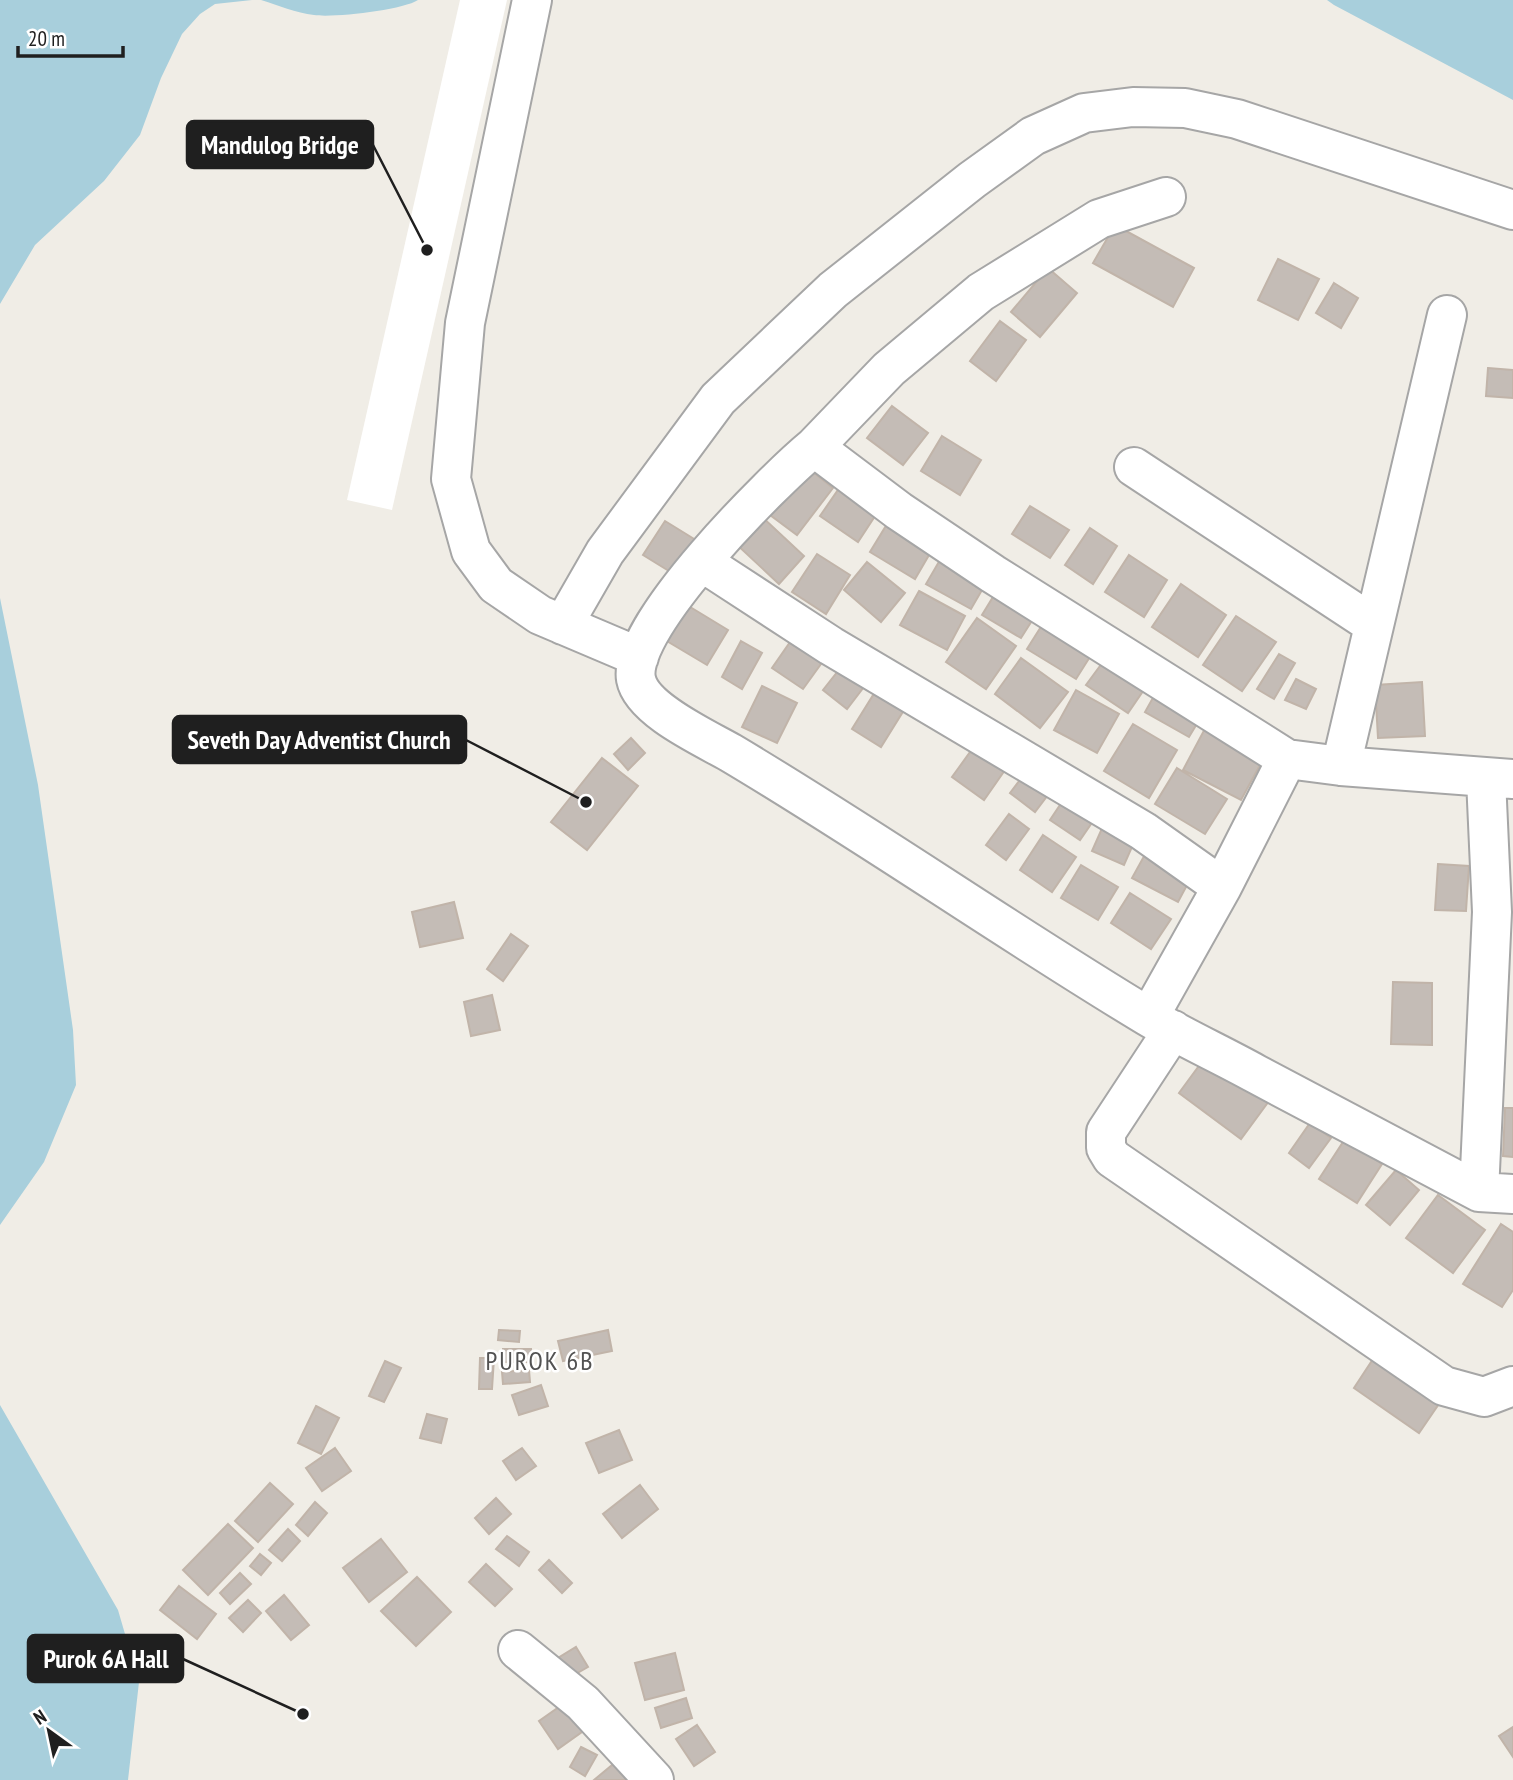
<svg xmlns="http://www.w3.org/2000/svg" width="1513" height="1780" font-family="'PT Sans Narrow',sans-serif">
<rect width="100%" height="100%" fill="#f0ede6"/>
<path fill="#a8cfdc" d="M0,0h252l-37,4 -15,10 -18,20 -21,44 -21,57 -36,46 -69,64 -35,59z
M261,0h157c-15,10 -85,18 -104,15 -18,-2 -36,-10 -53,-15z
M1327,0h186v100l-179,-95z
M0,598l38,187 35,245 3,55 -32,77 -44,63z
M0,1405l118,205 21,72 -11,98h-128z"/>
<path fill="#fff" d="M460,0h47l-115,510 -45,-10z"/>
<path fill="#c4bcb6" stroke="#c1b4a9" stroke-width="2" d="M1115,225l79,43 -21,39 -80,-44z
M1278,259l41,20 -21,41 -40,-20z
M1048,268l29,25 -37,44 -29,-25z
M1334,283l24,15 -17,30 -25,-15z
M1000,321l26,19 -30,41 -26,-20z
M1488,368l25,2v28l-27,-2z
M892,406l36,27 -25,32 -36,-27z
M942,436l39,24 -21,35 -39,-24z
M803,464l30,24 -36,47 -31,-23z
M840,487l37,26 -19,29 -38,-26z
M1030,506l39,24 -19,28 -38,-24z
M760,515l44,41 -25,28 -45,-42z
M892,516l44,27 -21,36 -45,-27z
M665,521l34,21 -22,34 -34,-21z
M1090,528l27,18 -24,38 -28,-19z
M944,553l45,25 -18,31 -45,-25z
M817,554l33,21 -24,39 -34,-22z
M1129,555l38,25 -23,37 -39,-25z
M867,562l38,31 -24,29 -37,-32z
M1001,584l39,24 -19,30 -39,-23z
M1181,584l45,31 -28,42 -46,-30z
M919,591l46,25 -18,34 -47,-25z
M677,599l51,31 -21,35 -52,-31z
M1049,614l49,30 -22,35 -49,-30z
M1236,616l40,26 -34,49 -39,-26z
M977,618l39,28 -30,43 -40,-27z
M795,635l31,22 -23,32 -31,-21z
M741,641l21,12 -20,36 -20,-12z
M1111,651l41,27 -24,35 -42,-28z
M1279,654l16,9 -21,36 -17,-10z
M1021,658l47,34 -28,36 -45,-34z
M846,661l24,18 -23,30 -24,-19z
M1296,679l20,10 -10,20 -21,-9z
M1422,682l3,54 -47,2 -3,-53z
M880,684l29,18 -28,45 -29,-18z
M762,686l35,17 -20,40 -35,-16z
M1159,687l45,25 -15,25 -44,-25z
M1076,690l43,24 -22,39 -43,-23z
M1208,723l58,31 -25,46 -58,-30z
M1133,724l44,26 -28,48 -45,-27z
M631,738l14,15 -17,17 -14,-16z
M973,748l32,22 -21,30 -32,-23z
M602,758l36,28 -51,64 -36,-28z
M1029,768l25,19 -19,25 -25,-19z
M1177,768l50,31 -22,35 -50,-30z
M1070,790l30,21 -20,29 -30,-20z
M1009,814l20,15 -23,31 -20,-15z
M1107,817l32,14 -15,34 -32,-14z
M1043,835l33,22 -24,35 -32,-22z
M1148,849l45,25 -15,28 -46,-24z
M1438,864l31,2 -3,45 -31,-1z
M1081,865l37,22 -20,33 -37,-22z
M1130,893l41,26 -20,30 -40,-26z
M454,902l9,36 -43,9 -8,-35z
M511,934l17,12 -25,35 -16,-12z
M1393,982l39,1v62l-41,-1z
M492,995l8,35 -29,6 -7,-34z
M1207,1055l62,46 -28,38 -62,-46z
M1505,1108h8v49l-10,-1z
M1310,1123l21,15 -22,30 -20,-15z
M1345,1139l37,25 -25,39 -38,-24z
M1396,1170l23,20 -29,35 -24,-20z
M1438,1195l47,35 -32,43 -47,-35z
M1501,1224l12,8v58l-11,17 -39,-23z
M499,1330l21,1 -1,11 -21,-2z
M608,1330l4,21 -49,10 -5,-20z
M503,1349h28v13h-28z
M1379,1350l66,45 -26,38 -65,-45z
M480,1358h14l-2,31h-13z
M385,1361l16,7 -17,34 -15,-6z
M529,1370l1,12 -27,2 -1,-12z
M541,1385l7,21 -29,9 -7,-20z
M316,1406l23,12 -18,36 -23,-11z
M427,1414l20,5 -6,24 -21,-5z
M619,1430l13,30 -33,13 -13,-30z
M335,1448l16,23 -29,20 -16,-23z
M522,1448l14,18 -20,14 -13,-19z
M270,1483l23,21 -35,38 -23,-21z
M640,1485l18,24 -36,29 -19,-24z
M496,1498l15,16 -22,20 -14,-16z
M315,1502l12,11 -19,23 -12,-11z
M228,1524l25,24 -45,47 -25,-25z
M288,1529l12,12 -18,20 -13,-11z
M507,1536l22,16 -10,14 -23,-17z
M381,1539l26,33 -38,30 -26,-34z
M260,1554l11,9 -10,12 -11,-9z
M549,1560l23,23 -10,10 -23,-23z
M486,1564l26,25 -17,17 -26,-24z
M240,1573l11,11 -21,20 -10,-11z
M417,1577l34,35 -35,34 -35,-35z
M179,1586l37,28 -19,25 -37,-29z
M284,1595l25,30 -18,15 -25,-29z
M248,1600l13,13 -18,19 -14,-14z
M576,1647l12,20 -28,16 -12,-19z
M675,1653l9,37 -39,10 -10,-37z
M686,1698l6,20 -31,10 -6,-20z
M569,1700l20,27 -31,22 -19,-28z
M697,1725l18,27 -21,14 -18,-27z
M1513,1727v30l-14,-21z
M581,1747l16,8 -12,21 -15,-9z
M623,1756l20,24h-49z"/>
<g fill="none" stroke-linecap="round" stroke-linejoin="round">
<defs>
<path id="minor" d="M532,0l-67,323 -14,156 20,72 25,34 44,30 99,42
M814,447l75,-78 92,-77 118,-73 67,-22
M1134,467l240,158
M702,562l129,84 312,185 79,56 65,-128
M563,625l42,-73 113,-153 115,-109 139,-110 61,-44 51,-23 49,-6 52,1 52,11 276,91
M1341,766l106,-451
M1513,779l-172,-13 -54,-7 -294,-185 -94,-63 -85,-64c-40,33 -188,180 -178,232 6,31 69,59 95,74 141,84 275,178 416,263 35,21 73,38 109,58 74,39 149,79 223,118l34,2
M1149,1017l73,-130
M1173,1030l-67,102v16l6,10 332,228 40,11 29,-11
M1479,1192l13,-280 -6,-133
M518,1650l65,53 71,77"/>
</defs>
<use href="#minor" stroke="#a6a6a6" stroke-width="42"/>
<use href="#minor" stroke="#fff" stroke-width="38"/>
</g>
<g text-anchor="middle" dominant-baseline="central" stroke-width="5" stroke-linejoin="round" paint-order="stroke">
<g font-size="26" letter-spacing="2" fill="#525252" stroke="#fff">
<text x="540" y="1360">PUROK 6B</text>
</g>
</g>
<path fill="none" stroke="#1f1f1f" stroke-width="2.5" d="M427 250L373 145M586 802L466 740M303 1714L183 1659"/>
<g fill="#1f1f1f" stroke="#fff" stroke-width="2.5">
<circle cx="427" cy="250" r="7"/>
<circle cx="586" cy="802" r="7"/>
<circle cx="303" cy="1714" r="7"/>
</g>
<g fill="#1f1f1f" stroke="#1f1f1f" stroke-width="2.5">
<rect x="187" y="121" width="186" height="47" rx="7"/>
<rect x="173" y="716" width="293" height="47" rx="7"/>
<rect x="28" y="1635" width="155" height="47" rx="7"/>
</g>
<g font-size="26" text-anchor="middle" font-weight="bold" fill="#fff">
<text x="280" y="154">Mandulog Bridge</text>
<text x="319" y="749">Seveth Day Adventist Church</text>
<text x="106" y="1668">Purok 6A Hall</text>
</g>
<g transform="translate(49 1731) rotate(327)" stroke="#ffffff" stroke-width="5" paint-order="stroke">
<path d="M0-5L12 26L0 18L-12 26Z" fill="#1f1f1f"/>
<text y="-10" font-size="19" font-weight="bold" text-anchor="middle" fill="#1f1f1f">N</text>
</g>
<path d="M18 46v10h105v-10" fill="none" stroke="#1f1f1f" stroke-width="3.5"/>
<text x="28" y="46" font-size="21" fill="#1f1f1f" stroke="#ffffff" stroke-width="5" paint-order="stroke">20 m</text>
</svg>
